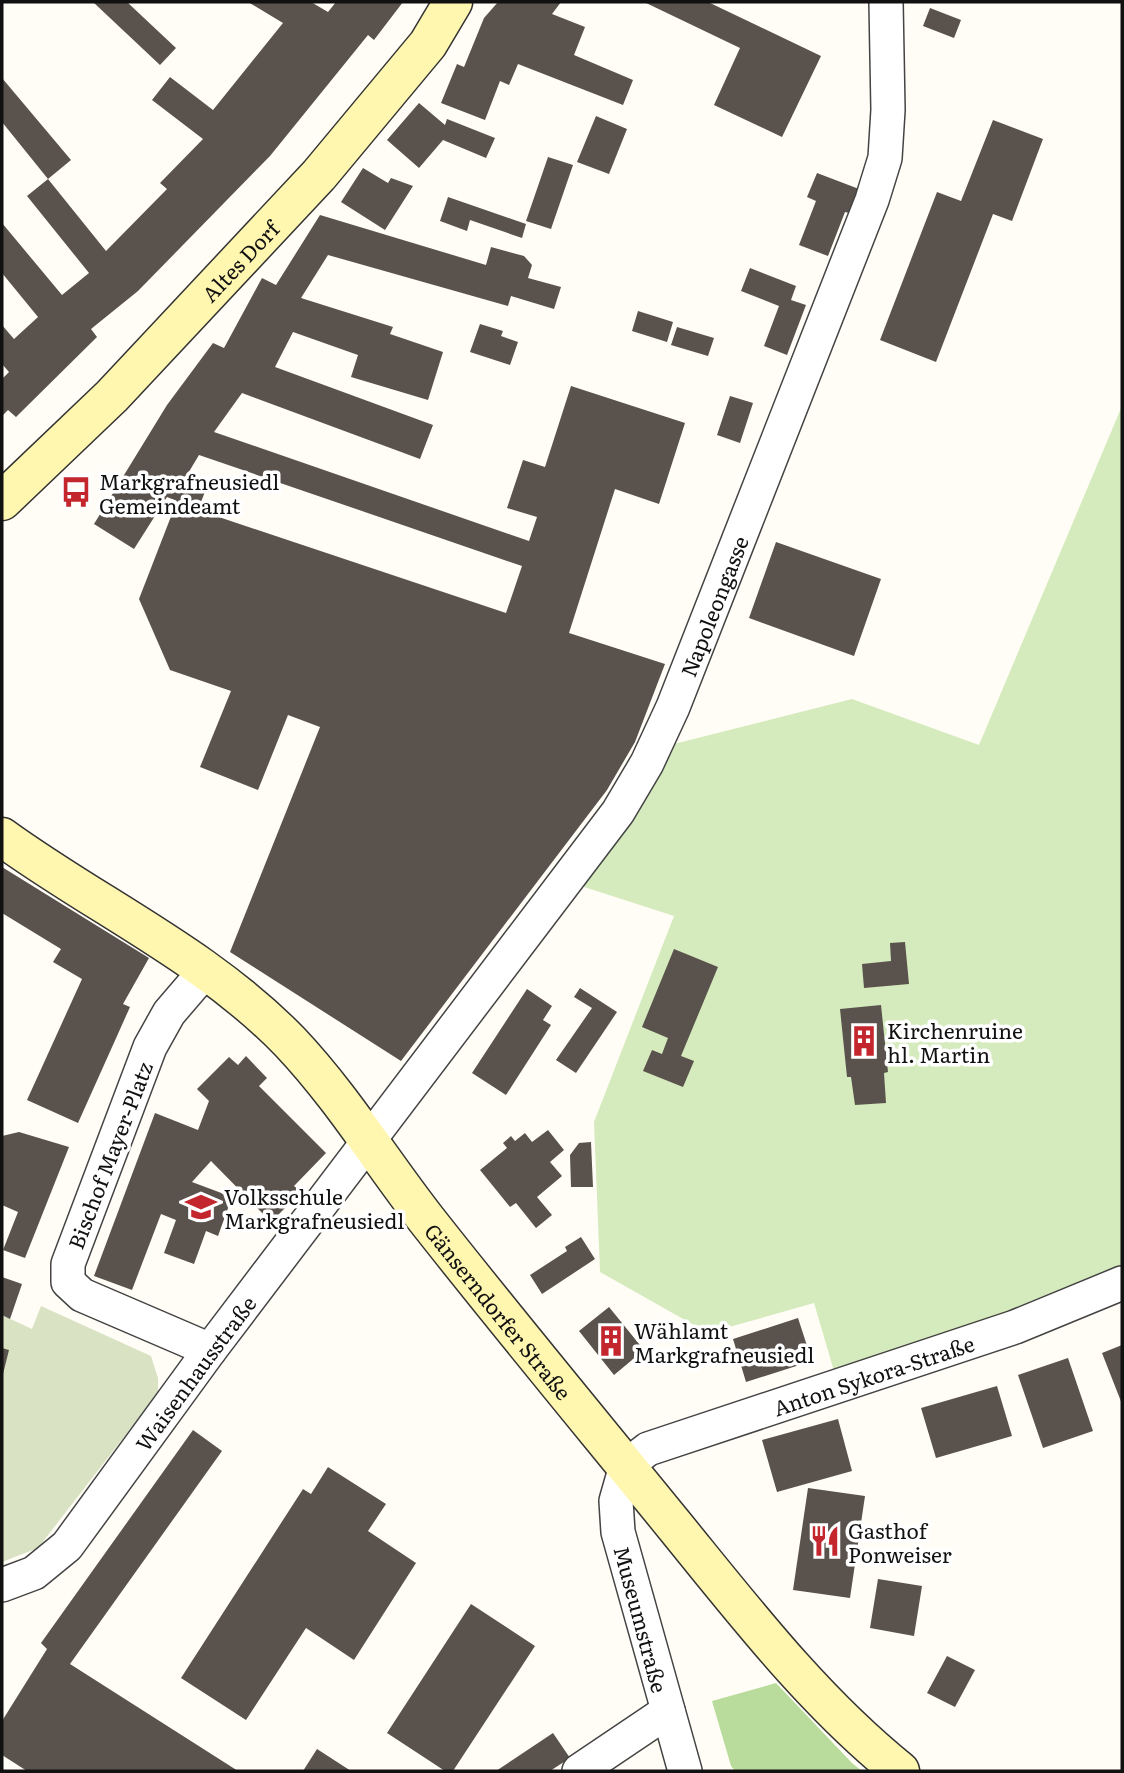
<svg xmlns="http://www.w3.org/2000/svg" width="1124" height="1773" font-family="Literata,serif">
<rect width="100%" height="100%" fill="#fffdf5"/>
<path fill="#d5ebbd" d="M1122,406v860l-111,48 -177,57 -20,-68 -106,30 -108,-61 -6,-150 80,-206 -96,-31 49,-66 47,-75 178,-45 127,46z"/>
<path fill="#b9dc9c" d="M776,1683l76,80 10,8h-127l-4,-5 -19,-65z"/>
<path fill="#d9e3c4" d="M41,1306l110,50 7,22v15l-120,155 -36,14v-247l30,14z"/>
<path fill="#5a524d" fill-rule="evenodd" d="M93,2h34l49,46 -16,17z
M248,2h63l17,10 8,-10h67l-29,38 -6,-5 -98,121 -132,135 -47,38 6,8 -81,80 -8,-7 -6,6v-37l7,-7 -7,-8v-39l12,14 24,-22 -36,-44v-50l60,72 27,-22 -62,-77 21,-17 58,72 61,-62 -7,-6 43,-44 -51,-39 18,-23 43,33 70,-87z
M498,2h63l-9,12 33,13 -11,28 59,25 -10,25 -105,-41 -9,21 -9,-4 -15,39 -44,-17 16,-39 7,3 20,-49z
M644,2h64l113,54 -39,81 -68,-32 26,-57z
M930,8l31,12 -7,18 -31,-12z
M2,78l69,82 -23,19 -46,-57z
M419,103l26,22 2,-6 48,19 -9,20 -43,-18 -24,28 -32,-28z
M596,116l31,13 -18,45 -32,-12z
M993,120l50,19 -31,82 -19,-7 -57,148 -56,-22 57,-148 24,9z
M548,157l25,8 -22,64 -25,-8z
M363,168l25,15 3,-5 22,8 -28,44 -44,-28z
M817,173l42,16 -10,24 -4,-1 -17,44 -29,-11 17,-44 -9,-4z
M448,197l78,27 -4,14 -52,-18 -3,11 -27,-10z
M320,215l166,50 5,-18 33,9 8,9 -4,13 33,9 -7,22 -43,-13 -3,10 -180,-51 -27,43 92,29 -3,7 53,18 -15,48 -77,-23 7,-22 -65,-23 -18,35 158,58 -13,34 -178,-66 -28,39 315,109 8,-24 -30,-9 16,-48 22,7 26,-81 114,37 -26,81 -44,-15 -46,144 96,31 -30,78 -28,48 -206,271 -171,-109 90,-225 -32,-12 -30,75 -58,-23 31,-76 -61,-21 -31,-71 38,-98 -10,-4 -33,52 -40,-25 73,-119 46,-62 11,5 38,-70 14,7zM199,455l323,111 -16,47 -308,-103 8,-21 -22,-9z
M750,268l46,18 -5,14 15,5 -19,50 -23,-9 15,-40 -38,-15z
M638,311l35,11 -6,20 -35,-11z
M480,324l23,7 -2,5 17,6 -8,23 -40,-13z
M677,327l37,11 -6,18 -37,-11z
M730,396l23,7 -13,40 -23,-8z
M776,542l105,37 -27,77 -105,-38z
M2,867l147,91 -26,46 7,3 -52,116 -51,-23 55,-121 -29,-17 8,-13 -59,-36z
M905,942l4,42 -45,4 -2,-24 29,-3 -1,-18z
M674,949l44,18 -37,89 13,5 -11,26 -40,-16 9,-21 10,4 6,-16 -26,-11z
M580,988l37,24 -41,61 -20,-13 36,-52 -18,-11z
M527,989l25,17 -9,14 8,5 -45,70 -34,-22z
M881,1005l7,67 -4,1 2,30 -31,2 -4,-28h-4l-7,-68z
M246,1056l21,22 -8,8 67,67 -32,33 7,6 -30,30 -60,-61 -19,21 40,15 -14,39 -12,-5 -12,33 -30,-11 12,-33 -15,-6 -29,76 -38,-14 61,-163 43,17 11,-29 -12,-12 32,-32 9,8z
M548,1130l16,20 -14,12 12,14 -25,21 15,18 -16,13 -20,-25 -6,4 -30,-37 27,-22 -4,-5 8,-7 4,5 10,-8 7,9z
M19,1132l50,15 -44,111 -22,-8 15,-38 -16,-7v-69z
M591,1142l2,45h-22l-1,-32 9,-12z
M581,1237l14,22 -53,35 -12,-19 37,-24 -2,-4z
M2,1277l20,7 -12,35 -8,-4z
M609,1307l35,43 -30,25 -35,-44z
M798,1318l14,43 -66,21 -13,-43z
M1122,1345v59l-20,-51z
M2,1348l7,2 -6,24h-1z
M1068,1358l25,73 -50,17 -25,-73z
M997,1386l15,50 -76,22 -15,-50z
M838,1419l14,52 -75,21 -15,-52z
M193,1430l29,21 -152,213 168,107h-211l-25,-16v-34l45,-72 -6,-6z
M328,1467l58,37 -18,27 48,32 -62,97 -48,-32 -60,92 -65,-42 122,-189 8,5z
M808,1488l57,8 -15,102 -57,-8z
M878,1579l44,7 -8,50 -44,-8z
M471,1604l64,42 -82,125h-8l-58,-38z
M947,1656l28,14 -20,37 -28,-14z
M553,1733l17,25 -20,13h-54z
M317,1749l34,22h-48z"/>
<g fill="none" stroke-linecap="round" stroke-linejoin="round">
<defs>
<g id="street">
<path d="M205,971l-36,42 -19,34 -82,217v18l14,13 128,55"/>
<path id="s1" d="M2,1585l32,-12 33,-27 143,-196 408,-538 29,-49 26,-56 199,-507 13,-42 3,-48 -2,-108"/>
<path d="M579,1771l89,-60"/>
<path id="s2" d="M685,1771l-67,-239 -2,-31 10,-35 22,-17 367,-122 107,-44"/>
</g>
<g id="secondary">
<path id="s3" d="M2,501l110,-105 207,-221 109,-131 25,-42"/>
<path id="s4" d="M2,837c95,69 205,119 288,205 52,55 90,118 136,177 81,103 165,204 248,306 70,86 139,176 226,246"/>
</g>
</defs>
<use href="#street" stroke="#444" stroke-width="36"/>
<use href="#secondary" stroke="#333" stroke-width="41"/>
<use href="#street" stroke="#fff" stroke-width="33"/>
<use href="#secondary" stroke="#fff6b0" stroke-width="38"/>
</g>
<defs>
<symbol id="bus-bare" viewBox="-9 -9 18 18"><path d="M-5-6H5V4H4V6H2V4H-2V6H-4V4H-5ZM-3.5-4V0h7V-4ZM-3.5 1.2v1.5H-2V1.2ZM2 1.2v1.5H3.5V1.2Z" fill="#c4262e" stroke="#fff" stroke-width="2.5" paint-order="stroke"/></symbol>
<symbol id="building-bare" viewBox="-9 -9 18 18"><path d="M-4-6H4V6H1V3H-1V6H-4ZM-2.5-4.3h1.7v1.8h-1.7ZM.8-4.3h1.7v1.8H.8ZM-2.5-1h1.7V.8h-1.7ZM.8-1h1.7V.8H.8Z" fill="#c4262e" stroke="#fff" stroke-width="2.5" paint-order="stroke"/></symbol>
<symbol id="school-bare" viewBox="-9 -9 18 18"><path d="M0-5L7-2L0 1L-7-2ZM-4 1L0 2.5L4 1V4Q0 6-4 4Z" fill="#c4262e" stroke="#fff" stroke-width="2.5" paint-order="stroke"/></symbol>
<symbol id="restaurant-bare" viewBox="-9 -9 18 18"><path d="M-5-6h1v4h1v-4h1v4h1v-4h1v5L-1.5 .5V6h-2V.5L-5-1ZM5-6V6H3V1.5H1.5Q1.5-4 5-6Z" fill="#c4262e" stroke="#fff" stroke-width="2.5" paint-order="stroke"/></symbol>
</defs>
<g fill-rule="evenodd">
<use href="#bus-bare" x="54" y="470" width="44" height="44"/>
<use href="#building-bare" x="842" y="1019" width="44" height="44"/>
<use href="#school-bare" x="179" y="1185" width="44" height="44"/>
<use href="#building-bare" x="589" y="1319" width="44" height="44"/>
<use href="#restaurant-bare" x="803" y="1519" width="44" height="44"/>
</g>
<g text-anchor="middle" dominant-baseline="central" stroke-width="7" stroke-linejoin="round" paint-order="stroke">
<g font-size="21" fill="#111" stroke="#fff">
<text stroke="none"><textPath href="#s3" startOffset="338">Altes Dorf</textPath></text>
<text stroke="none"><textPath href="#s1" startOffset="1222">Napoleongasse</textPath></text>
<text transform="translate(109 1155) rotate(-69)">Bischof Mayer-Platz</text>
<text stroke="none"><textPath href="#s4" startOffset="695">Gänserndorfer Straße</textPath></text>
<text stroke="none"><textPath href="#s1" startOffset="292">Waisenhausstraße</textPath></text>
<text stroke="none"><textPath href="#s2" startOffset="581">Anton Sykora-Straße</textPath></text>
<text transform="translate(642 1619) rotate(75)">Museumstraße</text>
</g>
<g font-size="21" fill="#111" stroke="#fff" text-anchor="start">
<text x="99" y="480">Markgrafneusiedl<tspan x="99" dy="24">Gemeindeamt</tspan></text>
<text x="887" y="1029">Kirchenruine<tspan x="887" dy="24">hl. Martin</tspan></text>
<text x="224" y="1195">Volksschule<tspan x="224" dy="24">Markgrafneusiedl</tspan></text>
<text x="634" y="1329">Wählamt<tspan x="634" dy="24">Markgrafneusiedl</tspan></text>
<text x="848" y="1529">Gasthof<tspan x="848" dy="24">Ponweiser</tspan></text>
</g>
</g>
<rect width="1124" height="1773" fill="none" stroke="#111111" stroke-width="7"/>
</svg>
